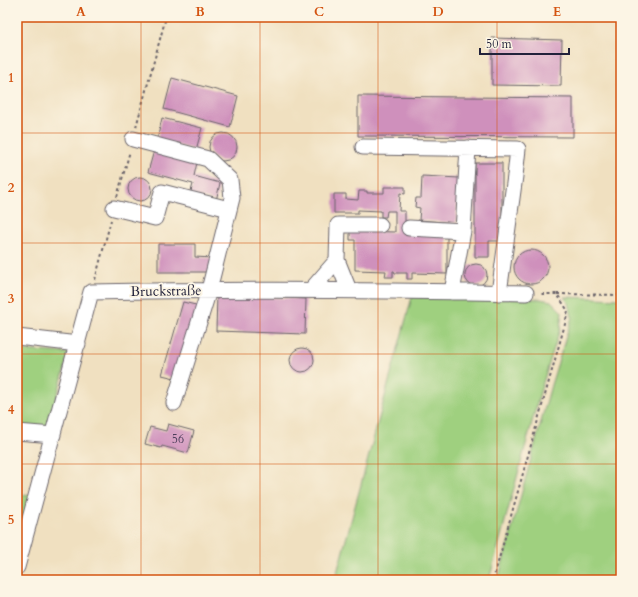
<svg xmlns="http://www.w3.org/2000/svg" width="638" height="597" font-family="Cardo,serif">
<rect width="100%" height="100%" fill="#fcf5e5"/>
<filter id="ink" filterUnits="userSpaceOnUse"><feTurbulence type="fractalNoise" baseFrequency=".025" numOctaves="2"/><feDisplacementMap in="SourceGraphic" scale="8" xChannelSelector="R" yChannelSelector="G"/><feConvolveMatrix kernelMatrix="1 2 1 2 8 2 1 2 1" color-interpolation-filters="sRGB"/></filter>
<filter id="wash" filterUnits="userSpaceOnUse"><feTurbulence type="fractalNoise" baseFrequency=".012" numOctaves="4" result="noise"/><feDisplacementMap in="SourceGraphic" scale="16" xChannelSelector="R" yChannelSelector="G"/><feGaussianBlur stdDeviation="0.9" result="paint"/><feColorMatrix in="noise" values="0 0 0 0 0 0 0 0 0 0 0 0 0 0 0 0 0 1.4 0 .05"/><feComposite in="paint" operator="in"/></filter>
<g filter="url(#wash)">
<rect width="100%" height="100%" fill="#f0e0c0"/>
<path fill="#9fd07f" stroke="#60795d" d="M412,297l128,2 11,2 11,11 -2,17 -19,60 -52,191h-154z
M564,297l57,2v281h-123l53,-195 21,-68 -3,-14z
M17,350l52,3 -21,76 -31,-3z
M17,494l14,2 -14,49z"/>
<g id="blocks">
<path fill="#cf90bc" d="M492,38l70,2 -1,46 -69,-1z
M172,78l66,18 -8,31 -66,-18z
M358,96l215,2v39l-215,-1z
M162,118l40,10 -6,22 -39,-10z
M209 147a14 14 0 1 1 28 0a14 14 0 1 1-28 0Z
M155,147l43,11 -4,18 26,7 -4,18 -26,-6 3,-11 -45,-12z
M475,163h27v78h-13v16h-14z
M422,176l37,2 -3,45 -37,-3 1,-12 -5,-1 1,-9h5z
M128 189a12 12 0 1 1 24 0a12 12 0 1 1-24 0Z
M384,187h21v7l-5,-1 -1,18h6v21l42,3v39l-35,-1v6h-5v-6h-12l-1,-2h-1v6h-8l1,-6 -31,-1v-30h-5v-9l45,1v-21h-8l-1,6h-5v-6l-23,-1v3h-24v-19h12v5l12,1 1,-9h8v2h17z
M158,244h37v13l17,1v14h-54z
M514 267a17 17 0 1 1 34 0a17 17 0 1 1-34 0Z
M465 275a11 11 0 1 1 22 0a11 11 0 1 1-22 0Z
M217,295l89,4 -1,35 -89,-3z
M183,302l17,4 -21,73 -17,-4z
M290 360a12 12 0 1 1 24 0a12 12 0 1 1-24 0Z
M168,424l26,7 -6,22 -26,-7 -1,2 -16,-4 5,-17 16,4z"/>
</g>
</g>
<g filter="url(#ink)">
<use href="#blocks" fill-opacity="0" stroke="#6a646a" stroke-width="1"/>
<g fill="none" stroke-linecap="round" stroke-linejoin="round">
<defs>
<path id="minor" d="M133,139l75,20 22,21 2,18 -23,92 -35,113
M363,147l155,2 -3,27 -16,117
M114,208l41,10 7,-26 67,17
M409,228l54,3 5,-83
M337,260l12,30
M311,290l26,-30 1,-35h42
M452,292l11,-61
M17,337l61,7
M17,432l36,3
M17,567l74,-275c145,-3 290,-2 435,1"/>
</defs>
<use href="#minor" stroke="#6a646a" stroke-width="17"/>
<path stroke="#6a646a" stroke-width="2" stroke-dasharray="3 3" stroke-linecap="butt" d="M136,127l30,-110
M117,197l13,-46
M95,280l16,-60
M557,294l64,1
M493,580l72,-256 3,-13 -11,-17h-17"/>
<use href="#minor" stroke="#fff" stroke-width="15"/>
</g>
</g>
<path fill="none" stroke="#d45411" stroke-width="1" stroke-opacity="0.55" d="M141,17v563M260,17v563M378,17v563M497,17v563M17,133h604M17,243h604M17,354h604M17,464h604"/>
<g text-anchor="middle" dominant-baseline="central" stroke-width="3.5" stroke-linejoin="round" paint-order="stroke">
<g font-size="12" fill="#4d3e5b">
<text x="178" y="439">56</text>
</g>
<g font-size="14" fill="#22223b" stroke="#fcf5e5">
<text transform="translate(166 291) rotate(-1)">Bruckstraße</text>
</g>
</g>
<rect width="638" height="597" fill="none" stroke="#fcf5e5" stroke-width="44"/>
<path d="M480 48v6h89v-6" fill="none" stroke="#22223b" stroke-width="2"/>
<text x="486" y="48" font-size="12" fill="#22223b" stroke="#fcf5e5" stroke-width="3" paint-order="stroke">50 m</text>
<rect x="22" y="22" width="594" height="553" fill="none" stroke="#d45411" stroke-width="1.5"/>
<g font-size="13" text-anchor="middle" font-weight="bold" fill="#d45411">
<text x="81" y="16">A</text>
<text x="200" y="16">B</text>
<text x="319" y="16">C</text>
<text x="438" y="16">D</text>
<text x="557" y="16">E</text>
<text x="11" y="82">1</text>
<text x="11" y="192">2</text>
<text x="11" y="303">3</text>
<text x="11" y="414">4</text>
<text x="11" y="524">5</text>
</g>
</svg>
